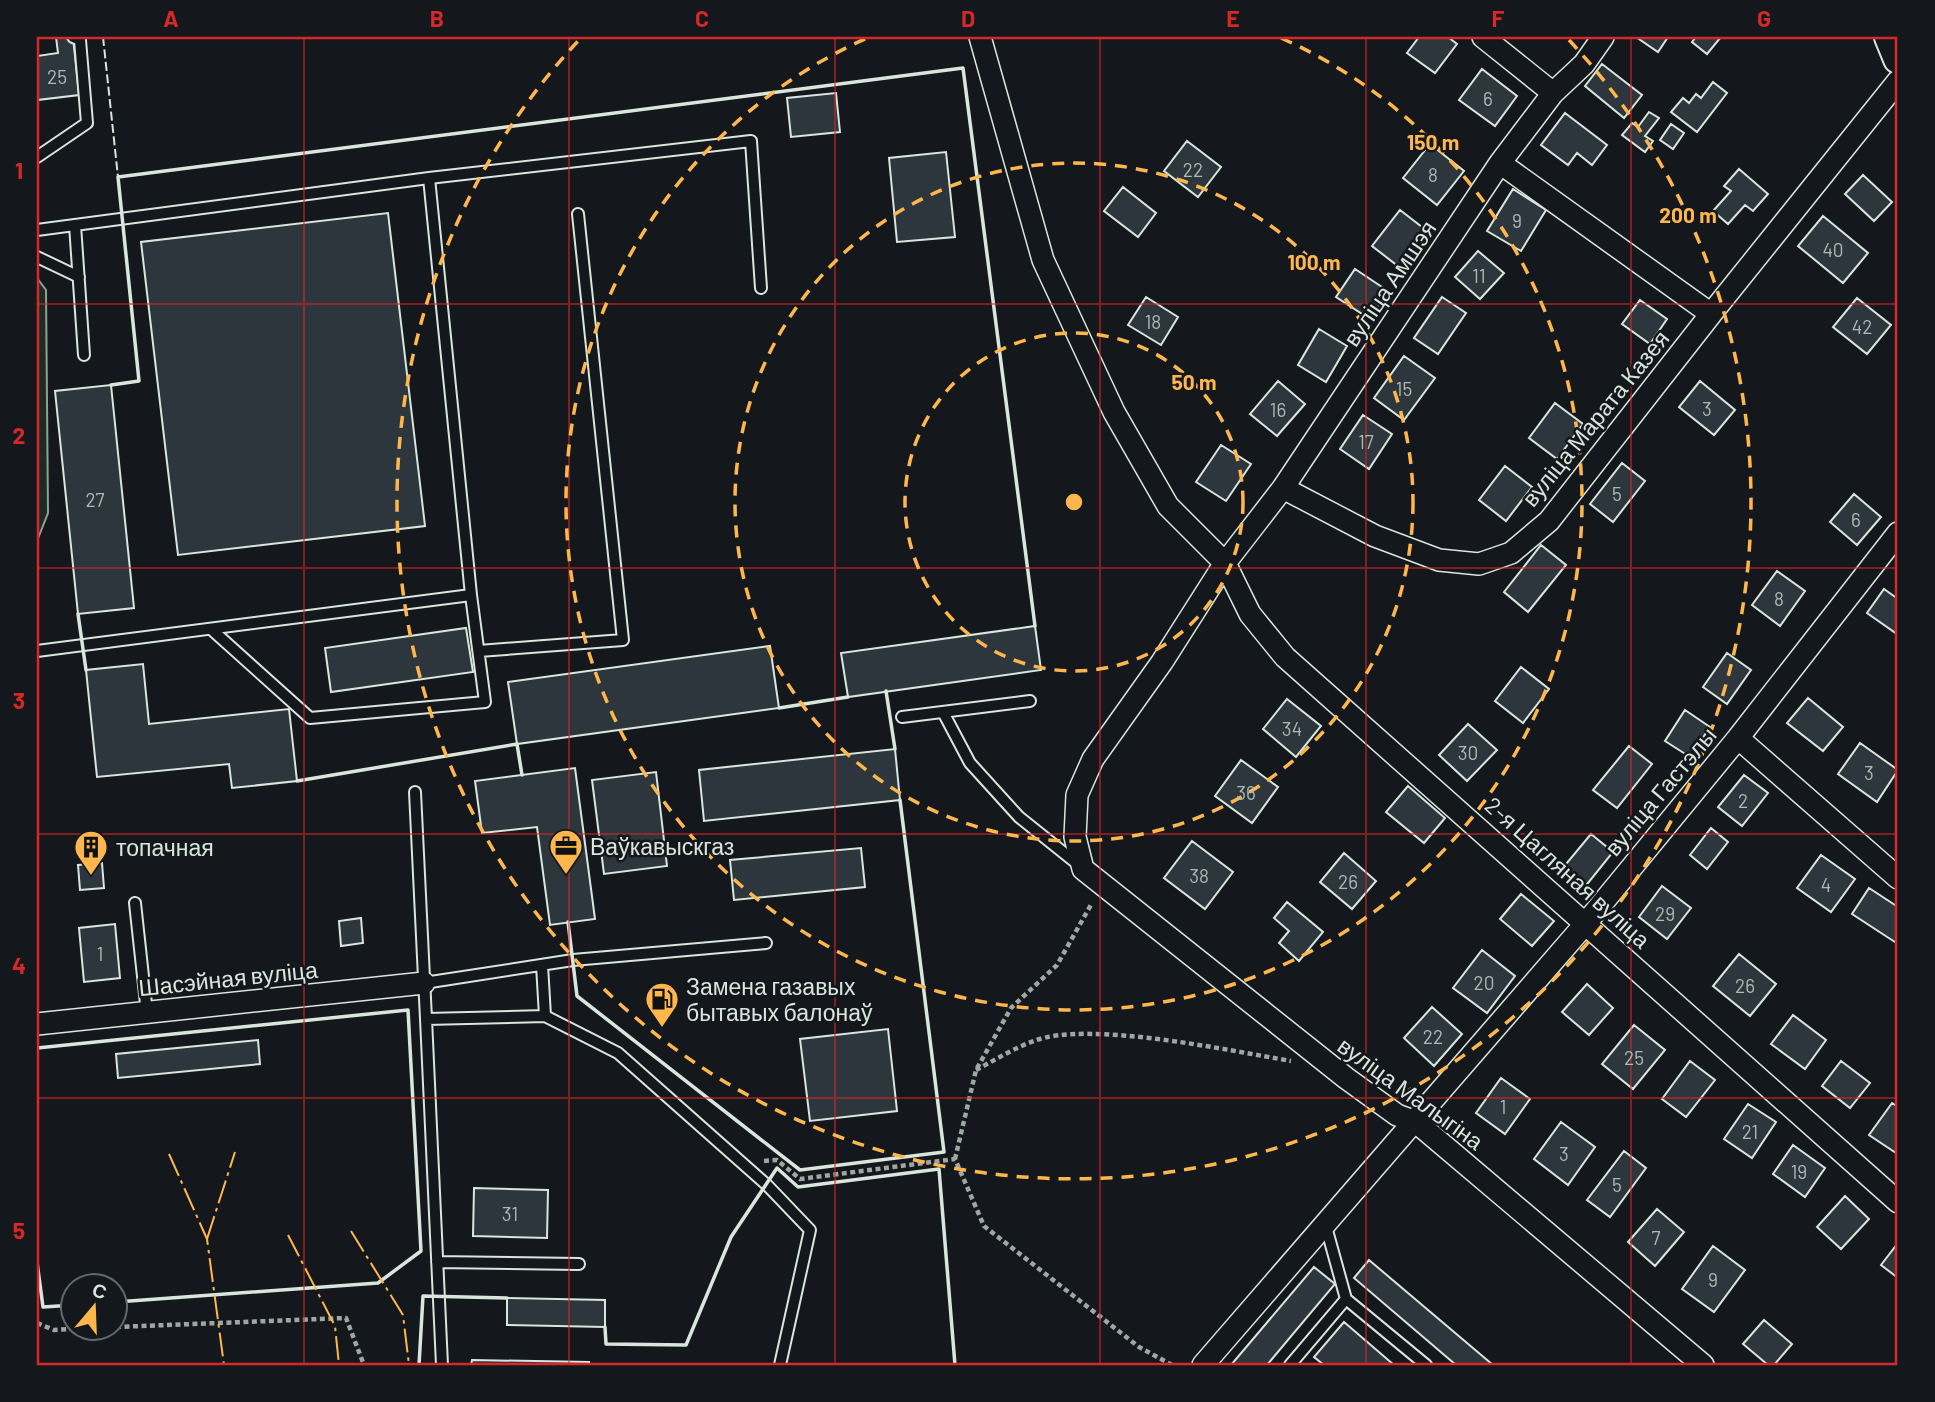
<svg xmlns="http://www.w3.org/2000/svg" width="1935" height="1402" font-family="Barlow,sans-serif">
<rect width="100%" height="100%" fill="#14181c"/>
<path fill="#1a2d24" stroke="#939e99" stroke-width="2" d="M37,278l9,12 2,223 -11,28z"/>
<path fill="#2c363c" stroke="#d8e6dc" stroke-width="2" d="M56,37h17l6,58 -42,5v-44l21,-3z
M1419,37h29l9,7 -22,29 -28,-20z
M1636,37h32l-10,15z
M1696,37h25l-14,17 -15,-12z
M1602,64l40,31 -18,23 -39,-32z
M1482,69l35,27 -22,30 -36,-26z
M1713,82l14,11 -30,39 -26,-20 12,-14 6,5 7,-9 5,4z
M836,93l4,39 -49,5 -4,-39z
M1649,112l10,6 -14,18 8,5 -8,11 -23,-17 10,-12 6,4z
M1565,113l42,32 -15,20 -15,-12 -9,12 -27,-20z
M1671,124l13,9 -11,16 -13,-9z
M1187,141l34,26 -23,30 -34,-26z
M1430,144l34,27 -27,34 -34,-27z
M946,152l9,85 -58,5 -8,-84z
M1739,169l29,25 -15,17 -8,-6 -17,19 -15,-13 18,-20 -7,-5z
M1863,175l29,27 -18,19 -29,-27z
M1123,187l33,26 -18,24 -34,-26z
M1513,189l33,21 -25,41 -34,-20z
M1400,210l31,24 -28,36 -31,-24z
M388,213l37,313 -247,29 -37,-313z
M1823,216l45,37 -25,30 -45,-37z
M1478,251l26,22 -24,26 -25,-22z
M1355,269l33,22 -18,28 -34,-22z
M1146,297l32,20 -17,28 -33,-20z
M1442,297l24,16 -28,41 -24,-16z
M1857,298l34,27 -24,29 -34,-27z
M1640,300l27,19 -17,25 -28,-20z
M1319,329l28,17 -21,36 -28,-17z
M1404,356l31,22 -31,42 -30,-22z
M1278,381l27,23 -28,32 -27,-22z
M1700,381l35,29 -21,25 -35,-28z
M111,385l23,223 -56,6 -23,-223z
M1555,403l28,21 -26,35 -28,-21z
M1363,415l29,19 -23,35 -29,-20z
M1221,445l30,19 -25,37 -30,-19z
M1622,463l23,18 -32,41 -23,-18z
M1505,466l27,21 -26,34 -27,-21z
M1854,494l27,23 -24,28 -27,-23z
M1541,545l25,20 -38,47 -24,-20z
M1777,571l28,20 -25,35 -28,-21z
M1884,589l14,10 -1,35 -30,-21z
M1035,626l6,44 -193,27 -7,-44z
M466,628l7,44 -142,20 -6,-44z
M770,646l9,62 -262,36 -9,-62z
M1727,653l24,17 -24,34 -24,-17z
M143,664l6,60 140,-15 8,72 -65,7 -3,-24 -132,13 -11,-107z
M1521,667l28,22 -26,34 -28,-22z
M1808,698l35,29 -20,24 -36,-28z
M1287,699l34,27 -25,31 -33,-28z
M1685,710l25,17 -20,30 -25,-16z
M1468,724l29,26 -30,31 -28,-26z
M1860,743l38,27 -21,32 -39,-28z
M1629,746l23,18 -35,44 -24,-18z
M895,749l5,51 -196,21 -5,-51z
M1241,760l37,27 -26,36 -37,-27z
M575,768l20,151 -45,6 -13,-98 -55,6 -7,-52z
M656,772l11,94 -63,8 -12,-94z
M1744,775l24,18 -26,33 -24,-19z
M1408,786l37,32 -21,25 -38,-31z
M1711,828l17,14 -21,27 -17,-14z
M1591,834l22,18 -29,36 -23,-18z
M1192,841l41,31 -28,37 -41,-31z
M861,848l4,39 -131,13 -4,-40z
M1344,853l32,28 -24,28 -32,-27z
M1821,855l34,24 -24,33 -34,-24z
M102,863l2,25 -24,2 -2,-25z
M1662,886l29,22 -24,31 -28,-22z
M1869,888l29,19v37l-46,-30z
M1521,894l33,27 -22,25 -32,-27z
M1287,902l36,30 -24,29 -20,-18 10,-12 -15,-13z
M361,918l2,25 -22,3 -2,-25z
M115,924l5,54 -36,4 -5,-54z
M1482,950l33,26 -28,37 -34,-25z
M1739,954l37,30 -26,32 -37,-30z
M1587,984l26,24 -24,27 -27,-23z
M1432,1007l30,27 -28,32 -30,-28z
M1793,1015l33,25 -21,29 -34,-25z
M1634,1025l31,25 -32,39 -31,-25z
M888,1029l9,82 -87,10 -10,-82z
M258,1040l2,24 -142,14 -2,-24z
M1690,1061l25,19 -29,37 -24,-18z
M1841,1061l29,22 -20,25 -28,-22z
M1501,1078l29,21 -25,35 -29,-21z
M1892,1103l6,4 -2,46 -27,-18z
M1748,1104l28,18 -24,36 -28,-19z
M1561,1122l34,25 -27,38 -34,-26z
M1793,1145l32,23 -20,29 -32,-23z
M1624,1151l22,17 -36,49 -23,-17z
M474,1188l74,2 -1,48 -74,-2z
M1845,1196l24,23 -28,30 -24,-22z
M1657,1209l27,23 -29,34 -27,-24z
M1898,1243v35l-17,-13z
M1713,1246l32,24 -31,42 -32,-23z
M1369,1260l124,105h-37l-102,-87z
M1314,1267l21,17 -68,81h-36z
M507,1298l98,2v27l-98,-2z
M1764,1320l28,24 -18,21h-6l-25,-21z
M1344,1322l50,43h-70l-10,-8z
M472,1360l117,2v3h-118z"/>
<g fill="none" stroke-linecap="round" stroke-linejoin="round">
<defs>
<path id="lane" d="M37,157l50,-34 -7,-83 -7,-3
M75,225l9,130
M37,230l392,-52 322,-37 10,147
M37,257l42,20
M211,629l99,89 175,-16 -14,-107
M37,651l434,-56 -42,-417
M479,651l144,-11 -45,-426
M943,712l27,51 49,54 60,48
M902,717l128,-16
M415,792l11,227 119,-3 73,37 149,132 43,45 -30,135
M135,903l12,110
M542,965l3,51
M424,983l149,-23 193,-17
M426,1019l16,346
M1325,1223l21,76 80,66
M437,1262l142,2
M1290,1365l56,-66"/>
<path id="street" d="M980,37l63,223 71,152 54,94 57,57 25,51 35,43 613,545
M1483,37l70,56
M1603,37l-19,27 -31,29 -53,70 -217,325 -58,75 -63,99 -69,97 -16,36 -2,42 8,32 263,209 51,37 19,7 287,243
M1500,163l211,151 187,-233
M1283,488l92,48 64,24 40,4 32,-11 38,-32 162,-207
M1738,738l160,140
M37,1024l387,-41
M1203,1365l383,-442 152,-185 160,-205"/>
<path id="secondary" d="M1889,37l9,22"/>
</defs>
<use href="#lane" stroke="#d8e6dc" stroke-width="14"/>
<use href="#street" stroke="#d8e6dc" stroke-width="24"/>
<use href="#secondary" stroke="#d8e6dc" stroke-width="32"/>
<path stroke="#9da8a2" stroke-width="4.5" stroke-dasharray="5 3.5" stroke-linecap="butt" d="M976,1070c19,-10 38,-22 58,-29 53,-21 198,10 257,20
M955,1159l21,-89 35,-62 46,-43 35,-62
M764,1161l13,-1 23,19 155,-20 29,67 155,121 33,18
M37,1323l17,7 33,-2
M116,1327l230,-9 18,47"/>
<use href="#lane" stroke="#14181c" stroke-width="10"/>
<use href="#street" stroke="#14181c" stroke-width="21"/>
<use href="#secondary" stroke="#14181c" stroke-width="28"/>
<path stroke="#d8e6dc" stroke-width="2" stroke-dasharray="9 3.5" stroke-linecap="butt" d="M103,37l15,140"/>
<path stroke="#d8e6dc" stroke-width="3.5" d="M111,385l28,-4 -21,-204 845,-109 72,558
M78,614l8,56
M886,691l9,58
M779,708l69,-11
M297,781l220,-37 5,31
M568,922l9,74 223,174 144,-18 -44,-352
M37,1048l371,-38 13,241 -43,32 -262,19
M37,1262l6,45 31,-2
M605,1327l1,17 80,1 45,-108 46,-69 21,19 141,-18 16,196
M419,1365l4,-69 84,2"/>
<path stroke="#ffb74d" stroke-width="2" stroke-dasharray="24 5 3.5 5" stroke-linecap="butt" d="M169,1154l38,85 17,126
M351,1231l52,84 6,50
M288,1235l47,91 4,39
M207,1239l28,-87"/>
</g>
<path fill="none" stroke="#d62828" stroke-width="2" stroke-opacity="0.55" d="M304,37v1328M569,37v1328M835,37v1328M1100,37v1328M1366,37v1328M1631,37v1328M37,304h1861M37,568h1861M37,834h1861M37,1098h1861"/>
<g fill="none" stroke="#ffb74d" stroke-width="3.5" stroke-dasharray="12 9">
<circle cx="1074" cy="502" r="169"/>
<circle cx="1074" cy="502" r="339"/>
<path d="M1281 38A508 508 0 1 1 867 38"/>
<path d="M1569 40A677 677 0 1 1 579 40"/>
</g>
<defs>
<symbol id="office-pin" viewBox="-11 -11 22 30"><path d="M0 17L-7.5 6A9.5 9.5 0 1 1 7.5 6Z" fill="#ffb74d" stroke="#14181c"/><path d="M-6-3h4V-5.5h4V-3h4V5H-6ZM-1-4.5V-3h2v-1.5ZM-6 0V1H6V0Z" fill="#111"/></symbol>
<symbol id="building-pin" viewBox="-11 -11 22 30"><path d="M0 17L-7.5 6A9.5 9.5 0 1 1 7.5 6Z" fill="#ffb74d" stroke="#14181c"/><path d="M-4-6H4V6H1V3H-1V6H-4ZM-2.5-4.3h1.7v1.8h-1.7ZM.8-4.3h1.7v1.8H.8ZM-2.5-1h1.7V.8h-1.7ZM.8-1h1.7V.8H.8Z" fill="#111"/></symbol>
<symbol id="fuel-pin" viewBox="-11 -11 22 30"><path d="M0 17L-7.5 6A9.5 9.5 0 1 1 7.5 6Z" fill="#ffb74d" stroke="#14181c"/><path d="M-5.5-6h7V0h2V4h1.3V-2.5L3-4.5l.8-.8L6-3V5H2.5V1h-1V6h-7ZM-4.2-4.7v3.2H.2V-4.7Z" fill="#111"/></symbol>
</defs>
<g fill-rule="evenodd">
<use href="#office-pin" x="547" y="827" width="38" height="52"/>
<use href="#building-pin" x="72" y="828" width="38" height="52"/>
<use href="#fuel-pin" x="643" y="980" width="38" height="52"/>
</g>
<g text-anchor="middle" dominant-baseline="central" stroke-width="5" stroke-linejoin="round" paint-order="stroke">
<g font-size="19" fill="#adbab4">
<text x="57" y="76">25</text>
<text x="1488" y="98">6</text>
<text x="1193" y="169">22</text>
<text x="1433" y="174">8</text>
<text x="1517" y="220">9</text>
<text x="1833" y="249">40</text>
<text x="1479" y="275">11</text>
<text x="1153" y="321">18</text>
<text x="1862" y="326">42</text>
<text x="1404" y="388">15</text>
<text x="1707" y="408">3</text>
<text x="1278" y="409">16</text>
<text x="1366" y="441">17</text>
<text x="1617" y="493">5</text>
<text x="95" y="499">27</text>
<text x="1856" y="519">6</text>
<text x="1779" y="598">8</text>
<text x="1292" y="728">34</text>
<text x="1468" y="752">30</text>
<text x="1869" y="772">3</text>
<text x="1246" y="792">36</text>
<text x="1743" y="800">2</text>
<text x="1199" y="875">38</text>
<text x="1348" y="881">26</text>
<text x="1826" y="884">4</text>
<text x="1665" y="913">29</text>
<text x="100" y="953">1</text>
<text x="1484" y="982">20</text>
<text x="1745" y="985">26</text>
<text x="1433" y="1036">22</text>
<text x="1634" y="1057">25</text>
<text x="1503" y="1106">1</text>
<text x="1750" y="1131">21</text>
<text x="1564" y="1153">3</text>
<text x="1799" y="1171">19</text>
<text x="1617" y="1184">5</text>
<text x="510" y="1213">31</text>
<text x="1656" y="1237">7</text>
<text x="1713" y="1279">9</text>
</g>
<g font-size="23" fill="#d8e6dc" stroke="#14181c">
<text transform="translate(1389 283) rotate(-56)">вуліца Амшэя</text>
<text transform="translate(1595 418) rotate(-51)">вуліца Марата Казея</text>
<text transform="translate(1660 791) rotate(-50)">вуліца Гастэлы</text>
<text transform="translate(1568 872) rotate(42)">2-я Цагляная вуліца</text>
<text transform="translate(228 978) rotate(-6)">Шасэйная вуліца</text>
<text transform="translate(1411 1093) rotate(36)">вуліца Малыгіна</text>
</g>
<g font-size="23" fill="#d8e6dc" stroke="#14181c" text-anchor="start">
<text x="590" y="846">Ваўкавыскгаз</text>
<text x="116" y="847">топачная</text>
<text x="686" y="986">Замена газавых<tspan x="686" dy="26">бытавых балонаў</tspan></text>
</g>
</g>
<circle cx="1074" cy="502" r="10" fill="#ffb74d" stroke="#14181c" stroke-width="3.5"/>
<g font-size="21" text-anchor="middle" font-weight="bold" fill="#ffb74d" stroke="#14181c" stroke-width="5" stroke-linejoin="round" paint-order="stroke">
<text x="1433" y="150">150 m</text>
<text x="1688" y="223">200 m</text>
<text x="1314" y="270">100 m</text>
<text x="1194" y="390">50 m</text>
</g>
<rect width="1935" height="1402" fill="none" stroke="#14181c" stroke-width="77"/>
<g transform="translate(94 1307) rotate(19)"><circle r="33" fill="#14181c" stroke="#626a69" stroke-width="2"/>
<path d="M0-5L12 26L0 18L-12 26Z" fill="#ffb74d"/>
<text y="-10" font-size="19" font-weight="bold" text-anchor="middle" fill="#d8e6dc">С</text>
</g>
<rect x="38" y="38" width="1858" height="1326" fill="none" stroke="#d62828" stroke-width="2.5"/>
<g font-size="23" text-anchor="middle" font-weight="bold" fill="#d62828">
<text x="171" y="27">A</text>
<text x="437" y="27">B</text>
<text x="702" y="27">C</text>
<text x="968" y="27">D</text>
<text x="1233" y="27">E</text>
<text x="1498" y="27">F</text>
<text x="1764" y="27">G</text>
<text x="19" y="179">1</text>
<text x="19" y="444">2</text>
<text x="19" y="709">3</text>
<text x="19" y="974">4</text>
<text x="19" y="1239">5</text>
</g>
</svg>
